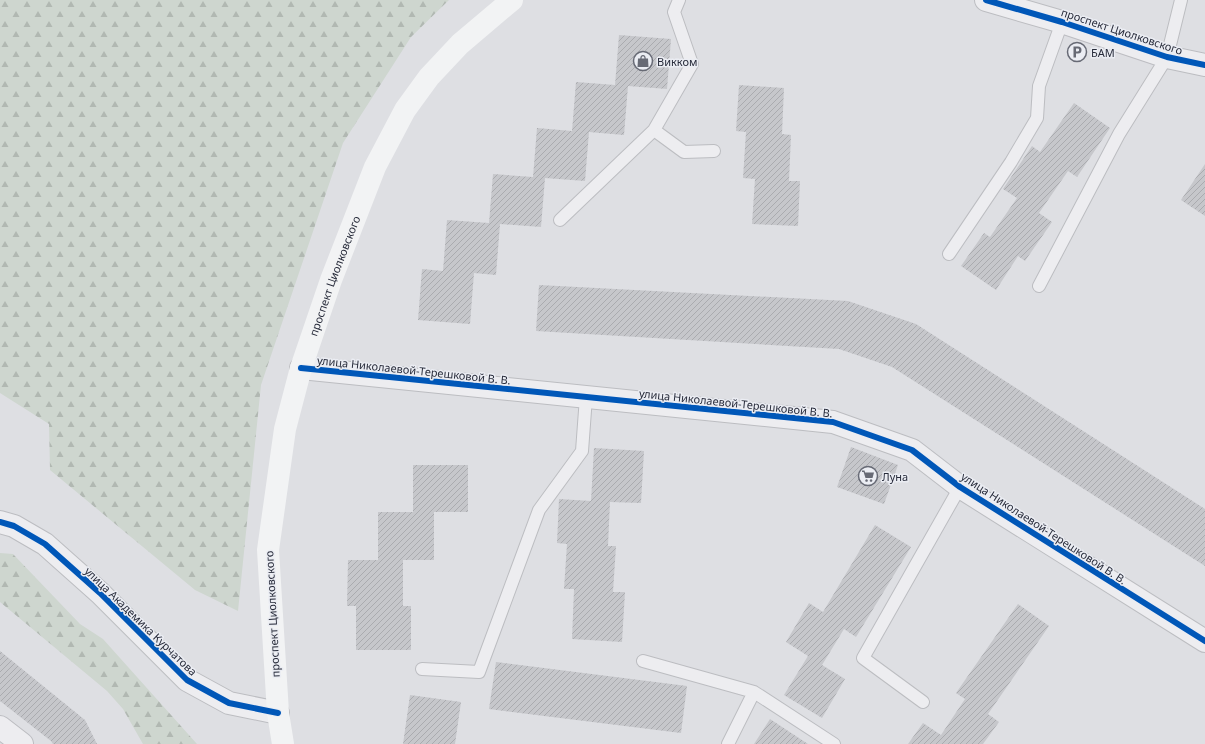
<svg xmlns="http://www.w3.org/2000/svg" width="1205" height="744" font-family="'Noto Sans',sans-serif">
<defs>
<pattern id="forest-firs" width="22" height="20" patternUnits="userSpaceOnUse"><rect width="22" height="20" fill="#ced6cf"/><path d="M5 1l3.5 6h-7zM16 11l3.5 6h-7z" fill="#b1b8b2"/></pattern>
<pattern id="building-hatch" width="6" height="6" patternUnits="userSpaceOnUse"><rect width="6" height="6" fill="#c6c7cb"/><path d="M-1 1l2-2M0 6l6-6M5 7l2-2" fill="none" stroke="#aaabaf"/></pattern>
</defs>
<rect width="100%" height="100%" fill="#dedfe3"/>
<path fill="url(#forest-firs)" d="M0,0h449l-38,37 -68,106 -82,242 -23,226 -43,-21 -145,-120 -1,-46 -49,-31z
M0,553l13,1 67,70 23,15 94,105h-54l-20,-35 -16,-18 -107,-89z"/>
<path fill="url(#building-hatch)" d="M619,35l52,4 -4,50 -39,-3 -4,49 -35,-3 -4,49 -40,-3 -4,49 -41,-3 -4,51 -22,-2 -4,51 -52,-4 4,-51 21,2 4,-51 42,3 4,-49 40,3 4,-49 35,3 4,-49 39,3z
M739,85l45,3 -2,46 9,1 -2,46h11l-2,45 -46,-2 3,-45 -12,-1 3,-46 -10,-1z
M1074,103l36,25 -33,49 -9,-6 -29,42 13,9 -27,39 -7,-5 -22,34 -35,-24 23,-33 6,4 27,-39 -14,-9 29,-43 8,6z
M1205,164v52l-24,-16z
M539,285l309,16 68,23 289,185v57l-313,-199 -53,-18 -303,-18z
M851,447l47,18 -14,39 -47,-17z
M594,448l50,3 -3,52 -31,-1 -2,44h8l-3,46h12l-3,50 -50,-3 2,-50h-10l3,-45 -10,-1 2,-44 32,2z
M413,465h55v47h-34v48h-31v46h8v44h-55v-44h-9l1,-46h30v-48h35z
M875,525l36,22 -55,90 -12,-8 -22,36 23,14 -23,39 -38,-23 24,-39 -22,-14 23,-39 14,9z
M1018,604l31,22 -61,88 11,8 -16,22h-75l15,-21 18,12 24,-36 -9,-6z
M0,651l85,69 12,24h-44l-2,-3 -51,-40z
M496,662l191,24 -6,47 -192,-24z
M410,695l51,7 -6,42h-52z
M770,719l38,25h-54z"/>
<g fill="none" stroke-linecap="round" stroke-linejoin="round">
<defs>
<path id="service" d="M654,130l30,22 30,-1
M560,220l94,-90 38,-66 -18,-52 5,-12
M949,254l62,-92 26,-44 2,-32 23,-64
M1039,286l80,-152 48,-77 14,-57
M643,661l111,31 80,52
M422,669l57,3 60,-162 43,-59 4,-54
M923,702l-60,-44 97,-171
M728,744l26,-52"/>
<path id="minor" d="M986,0l76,22 105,35 38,8
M301,368l532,54 79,28 48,37 245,154
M0,522l14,4 31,18 55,49 87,87 42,23 49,10
M0,727l22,17"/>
</defs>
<use href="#service" stroke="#bcbdc1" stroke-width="14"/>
<use href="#minor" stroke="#bcbdc1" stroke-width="24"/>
<use href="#service" stroke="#ededf0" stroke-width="12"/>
<use href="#minor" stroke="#ededf0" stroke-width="22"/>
<path stroke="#f2f3f4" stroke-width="22" id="s1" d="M283,744l-5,-31 -10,-163 17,-121 16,-61 30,-88 44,-113 30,-57 24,-33 31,-33 52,-44"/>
<defs>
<path id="cycleway" d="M986,0l76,22 105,35 38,8
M301,368l532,54 79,28 48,37 245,154
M0,522l14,4 31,18 55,49 87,87 42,23 49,10"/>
</defs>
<use href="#cycleway" stroke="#ebedf3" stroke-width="8"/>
<use href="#cycleway" stroke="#0057b8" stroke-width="6"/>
</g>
<defs>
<symbol id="parking-ring" viewBox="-11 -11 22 22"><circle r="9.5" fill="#ebedf3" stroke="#676a75" stroke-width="1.5"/><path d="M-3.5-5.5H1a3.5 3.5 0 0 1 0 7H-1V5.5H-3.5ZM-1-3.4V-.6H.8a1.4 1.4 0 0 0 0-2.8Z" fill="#676a75"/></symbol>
<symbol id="shop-ring" viewBox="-11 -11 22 22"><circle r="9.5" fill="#ebedf3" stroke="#676a75" stroke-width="1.5"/><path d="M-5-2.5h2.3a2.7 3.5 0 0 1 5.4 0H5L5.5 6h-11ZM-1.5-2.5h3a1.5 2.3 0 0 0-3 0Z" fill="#676a75"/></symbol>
<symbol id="supermarket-ring" viewBox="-11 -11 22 22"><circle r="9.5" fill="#ebedf3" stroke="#676a75" stroke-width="1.5"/><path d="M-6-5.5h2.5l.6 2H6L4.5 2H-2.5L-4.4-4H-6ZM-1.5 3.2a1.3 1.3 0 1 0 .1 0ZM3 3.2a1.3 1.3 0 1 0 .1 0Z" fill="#676a75"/></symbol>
</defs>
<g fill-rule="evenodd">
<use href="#parking-ring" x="1066" y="41" width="22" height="22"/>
<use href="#shop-ring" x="632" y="50" width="22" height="22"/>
<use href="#supermarket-ring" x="857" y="465" width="22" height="22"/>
</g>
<g text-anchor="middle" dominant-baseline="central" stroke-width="3" stroke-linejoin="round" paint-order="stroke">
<g font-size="11" fill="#272b3a" stroke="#ebedf3">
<text transform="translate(1122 31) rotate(18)">проспект Циолковского</text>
<text stroke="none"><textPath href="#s1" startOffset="478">проспект Циолковского</textPath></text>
<text transform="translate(414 370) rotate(6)">улица Николаевой-Терешковой В. В.</text>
<text transform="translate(736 403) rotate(6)">улица Николаевой-Терешковой В. В.</text>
<text transform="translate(1044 528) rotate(33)">улица Николаевой-Терешковой В. В.</text>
<text transform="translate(272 614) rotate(-93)">проспект Циолковского</text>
<text transform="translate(141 621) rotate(44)">улица Академика Курчатова</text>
</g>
<g font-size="11" fill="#272b3a" stroke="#ebedf3" text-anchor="start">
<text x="1091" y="52">БАМ</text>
<text x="657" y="61">Викком</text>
<text x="882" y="476">Луна</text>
</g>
</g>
</svg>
